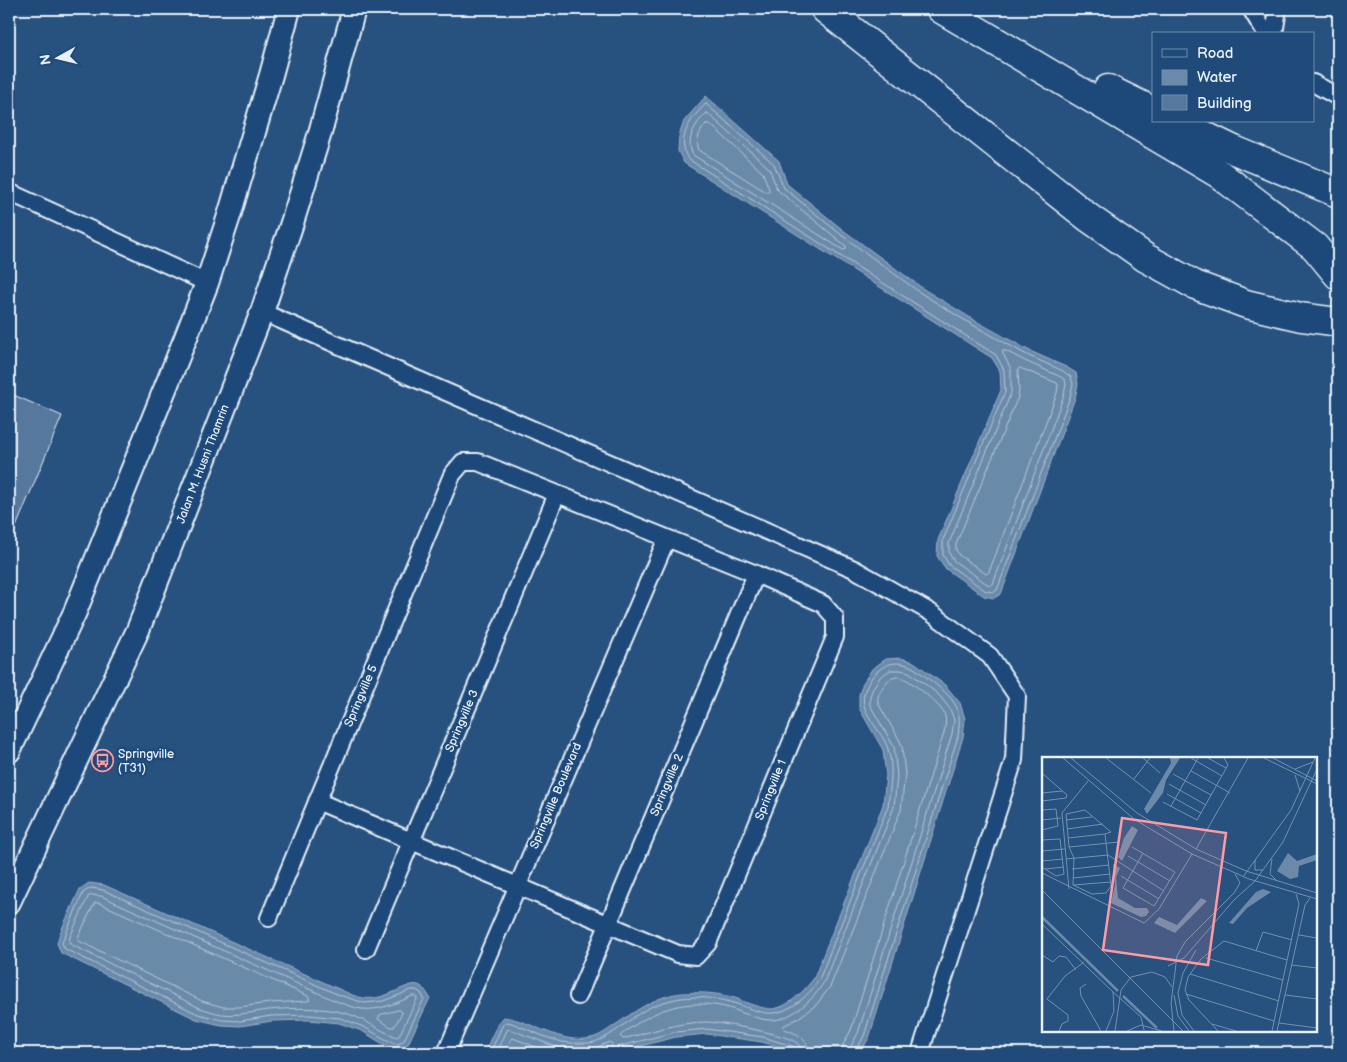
<svg xmlns="http://www.w3.org/2000/svg" width="1347" height="1062" font-family="'Balsamiq Sans',sans-serif">
<rect width="100%" height="100%" fill="#27517f"/>
<filter id="ink" filterUnits="userSpaceOnUse"><feTurbulence type="fractalNoise" baseFrequency=".02" numOctaves="2"/><feDisplacementMap in="SourceGraphic" scale="10" xChannelSelector="R" yChannelSelector="G"/><feConvolveMatrix kernelMatrix="1 2 1 2 8 2 1 2 1" color-interpolation-filters="sRGB"/></filter>
<g filter="url(#ink)">
<path fill="#6b8aaa" stroke="#9db3c9" d="M706,96l73,65 8,23 56,46 82,60 49,30 56,31 36,16 10,6 2,11 -3,14 -74,196 -7,4 -10,-2 -38,-27 -9,-13 1,-16 63,-150 -1,-19 -8,-13 -308,-195 -6,-12 1,-15 5,-15z
M901,658l13,4 32,24 14,17 5,16 -2,18 -94,301 -8,13 -3,2h-64l-8,-4 -24,-7 -55,-8 -31,3 -63,16h-129l14,-30 6,-6c29,4 56,28 87,21 10,-2 19,-10 27,-15 20,-14 40,-28 65,-30 16,-1 33,0 49,4 7,2 14,6 21,8 6,2 14,4 19,4 16,-1 33,-19 42,-31l69,-173 3,-30 -3,-25 -24,-42v-13l4,-12 9,-14 14,-10z
M89,883l15,2 237,105c7,3 15,7 22,8 11,2 25,-3 35,-8 17,-7 22,-10 32,8l-24,50 -10,1 -13,-5 -21,-13 -23,-8 -30,-3 -37,1 -32,5 -19,-1 -25,-6 -135,-66 -4,-10 3,-10 20,-44z"/>
<g fill="none" stroke-linecap="round" stroke-linejoin="round">
<path stroke="#b6c8d9" stroke-width="1" d="M706,104l68,60 10,24 56,46 82,60 49,30 56,31 36,16 8,6 2,7 -3,13 -73,193 -3,2 -8,-1 -37,-26 -6,-10v-15l62,-148 -1,-22 -8,-15 -308,-196c-12,-20 2,-41 18,-55z
M707,113l62,55 8,21 3,3 66,54v3l-3,1 -150,-95c-8,-15 2,-32 14,-42z
M706,124h4l53,49 6,16v3h-3l-67,-42c-4,-10 1,-19 7,-26z
M1003,351h3l19,10 36,16 4,3 1,4 -2,11 -71,189 -3,2 -36,-25 -5,-8v-10l62,-150v-24l-8,-15z
M1020,368l37,15 1,2 -1,8 -68,179 -3,2 -27,-19 -3,-5v-6l62,-147 1,-7 -1,-20z
M91,888l12,2 236,105 26,8 18,-2 16,-6 11,-5h6l5,3 3,6 -21,43 -6,2 -12,-5 -21,-12 -24,-9 -31,-3 -38,1 -31,5 -18,-1 -24,-6 -133,-65 -3,-6 21,-50z
M92,895l9,1 235,105c8,3 18,7 26,8 17,2 35,-6 50,-13h4l1,3 -18,37 -2,1c-20,-7 -34,-20 -56,-25 -23,-5 -50,-4 -73,-2 -15,2 -30,6 -46,4 -7,-1 -15,-4 -22,-6l-130,-64 -1,-2 1,-5 18,-40z
M95,903h4l209,93 2,4 -3,1 -37,2 -31,4h-16l-21,-6 -123,-60 -1,-3z
M399,1010l2,1 1,2 -8,14h-3l-13,-8 2,-4z
M490,1053l12,-27 4,-4 6,1c15,6 31,14 47,18 9,3 20,2 30,2 17,-1 40,-24 56,-33 10,-6 24,-10 36,-12 16,-2 33,0 49,4 13,3 31,13 44,11 19,-3 35,-18 45,-33l69,-174c2,-19 6,-39 0,-57 -5,-18 -29,-36 -24,-55 6,-21 24,-38 46,-28 7,3 13,9 19,13 10,8 21,16 27,27 5,10 3,19 2,30l-94,300 -7,13 -1,4
M497,1053l10,-23 2,-1 50,19 15,2 18,-1 18,-7 2,2 -2,9
M505,1053l6,-13 2,-2 38,15
M616,1053l1,-4 4,-3 54,-14 32,-3 56,8 29,9 3,4v3
M801,1053c0,-4 0,-7 -4,-10 -10,-9 -75,-20 -90,-21 -29,0 -57,10 -84,17l-3,-3c4,-4 10,-8 15,-11 29,-20 59,-26 94,-17 14,4 29,13 45,12 19,-2 41,-22 50,-38l70,-175 3,-31 -3,-29 -24,-42v-9l3,-8 7,-11 10,-7h11l8,2 29,22 12,15 4,11 -2,14 -94,299 -8,15v5
M809,1053c-1,-15 -12,-20 -25,-24l-1,-3 14,-7 19,-14 14,-18 71,-177 4,-36 -3,-27 -2,-6 -22,-38c-1,-6 1,-10 4,-15 3,-4 6,-9 11,-10 4,-2 9,-1 12,1 10,5 34,25 39,34 3,7 1,13 0,20l-93,297 -8,15 -1,8"/>
</g>
<path fill="#57789d" stroke="#e8f1f8" d="M9,393l53,23 -53,128z"/>
<g fill="none" stroke-linecap="round" stroke-linejoin="round">
<defs>
<path id="minor" d="M1251,9l15,25
M1274,34l4,-25
M1313,83l25,14
M9,192l198,91
M262,312l592,257 76,43 60,44 27,40 -3,64 -94,293
M269,918l183,-443 11,-13h15l278,112 67,30 12,14v19l-127,306 -12,13 -18,-2 -361,-153
M366,949l191,-455
M578,996l178,-422
M446,1053l221,-515"/>
<path id="secondary" d="M9,751l66,-139 111,-275 21,-54 22,-67 42,-141 18,-66
M9,902l129,-272 124,-318 30,-89 28,-90 34,-124"/>
<path id="motorway" d="M825,9l264,209 57,40 49,27 51,19 55,13 37,5
M941,9l278,165 96,73 23,28
M1108,89l45,22
M1174,121l60,29 104,43"/>
</defs>
<use href="#minor" stroke="#e8f1f8" stroke-width="20"/>
<use href="#secondary" stroke="#e8f1f8" stroke-width="26"/>
<use href="#motorway" stroke="#e8f1f8" stroke-width="31"/>
<use href="#minor" stroke="#1f4a7a" stroke-width="16"/>
<use href="#secondary" stroke="#1f4a7a" stroke-width="22"/>
<use href="#motorway" stroke="#1f4a7a" stroke-width="28"/>
</g>
</g>
<defs>
<symbol id="bus-ring" viewBox="-11 -11 22 22"><circle r="9.5" fill="#1f4a7a" stroke="#ff9aa2" stroke-width="1.5"/><path d="M-5-6H5V4H4V6H2V4H-2V6H-4V4H-5ZM-3.5-4V0h7V-4ZM-3.5 1.2v1.5H-2V1.2ZM2 1.2v1.5H3.5V1.2Z" fill="#ff9aa2"/></symbol>
</defs>
<g fill-rule="evenodd">
<use href="#bus-ring" x="90" y="748" width="25" height="25"/>
</g>
<g text-anchor="middle" dominant-baseline="central" stroke-width="5" stroke-linejoin="round" paint-order="stroke">
<g font-size="12" fill="#e8f1f8" stroke="#1f4a7a">
<text transform="translate(203 464) rotate(-69)">Jalan M. Husni Thamrin</text>
<text transform="translate(361 696) rotate(-67)">Springville 5</text>
<text transform="translate(462 721) rotate(-67)">Springville 3</text>
<text transform="translate(667 785) rotate(-67)">Springville 2</text>
<text transform="translate(771 790) rotate(-68)">Springville 1</text>
<text transform="translate(556 796) rotate(-67)">Springville Boulevard</text>
</g>
<g font-size="12" fill="#e8f1f8" stroke="#1f4a7a" text-anchor="start">
<text x="118" y="754">Springville<tspan x="118" dy="14">(T31)</tspan></text>
</g>
</g>
<g transform="translate(1042 757)">
<rect width="275" height="275" fill="#27517f"/>
<path d="M128,1h10l-14,22 -3,13 -16,21 -3,-5 27,-46zM90,69l6,4 -16,31 -4,-4 6,-19zM246,96l9,8 20,-7v6l-18,6 -1,11 -8,2 -13,-8zM71,107l7,4 -4,9 2,21 17,10h12l2,4 -3,4 -5,1 -30,-14 4,-18zM221,132l8,3 -24,16 -14,16 -4,-1 27,-31zM159,141l6,3 -32,32 -21,-10 5,-6 18,8z" fill="#6b8aaa"/>
<path fill="none" stroke="#6b8aaa" stroke-width="2.5" d="M0,160l76,74M81,239l34,32"/>
<path fill="none" stroke="#7491af" stroke-width="1" d="M21,1l71,61 58,35 57,25 68,20M29,1l66,55 59,36 50,22 71,22M64,1l45,35M101,1l17,15M149,1l31,18M166,1l18,10M222,1l53,26M231,1l44,23M253,12l18,-7M149,14l39,22M0,16l25,22 -1,3 -24,3M131,17l38,21M253,18l5,16M92,22l16,-21M127,27l37,21M0,36l20,-2M125,37l34,19M121,45l34,18 31,-55 -4,-7M129,49l27,-48M0,53l14,-1 2,17 -16,4M43,53l26,22 -6,2 6,52 -5,7 -14,1 -19,-9 1,-27 -5,-11 -3,-33zM0,63l19,-2M24,63l26,-3M25,72l36,-5M26,81l37,-4M0,83l18,-1 4,35 -8,2 -14,-9M27,90l50,-5M90,90l41,24 2,1 -21,34 -31,-18 20,-35M154,92l52,-91M0,94l23,-2M86,99l42,25M24,102l42,-4 56,36M230,102l-2,15 7,7M213,103v10h8M0,104l21,-2M3,112l19,-2M30,112l37,-4M0,116l102,50 15,-14 33,-55M79,119l38,23M201,120l48,-67 24,-52M31,121l37,-4M213,124l28,-39 34,-73M31,128l38,-3M27,132l-7,-76 26,-32M0,133l141,141M0,167l71,68 1,19 -8,20M257,178l18,3M214,194l7,-19 29,8M0,198l11,7 6,-6 7,1 10,13M164,201l77,22M250,208l25,3M126,209l16,-8 50,-58 21,-19M148,217l89,27M44,227l-6,4 1,8 20,35M71,235l28,25 3,13M144,237l88,27M132,238l4,21 11,15M243,238l32,4M237,266l38,5M170,267l24,7M17,274l3,-7 6,-3v-6l-21,-16 18,-23 19,-14M73,274l6,-41 10,-13 21,-5 13,5 7,10M85,274l14,-6 21,6M132,274l-3,-28 6,-47 8,-14 49,-49 6,-10 -5,-9M152,274l-12,-16 -4,-22 5,-20 13,-23M176,274l-29,-31 -4,-10 3,-13 13,-18 23,-18 63,19M230,274l27,-127 -3,-10M235,274l28,-126 5,-7"/>
<path fill="#ff9aa2" fill-opacity="0.15" stroke="#ff9aa2" stroke-width="2.5" d="M80,61l104,15 -18,132 -105,-15z"/>
<rect width="275" height="275" fill="none" stroke="#e8f1f8" stroke-width="2.5"/>
</g>
<rect width="1347" height="1062" fill="none" stroke="#1f4a7a" stroke-width="30"/>
<rect x="15" y="15" width="1317" height="1032" fill="none" stroke="#e8f1f8" stroke-width="2" filter="url(#ink)"/>
<rect x="1152" y="32" width="162" height="90" fill="#1f4a7a" stroke="#6f8dac"/>
<rect x="1162" y="49" width="25" height="8" fill="#1f4a7a" stroke="#6f8dac"/>
<text x="1197" y="58" font-size="15" fill="#e8f1f8">Road</text>
<rect x="1162" y="70" width="25" height="15" fill="#6b8aaa" stroke="#6f8dac"/>
<text x="1197" y="82" font-size="15" fill="#e8f1f8">Water</text>
<rect x="1162" y="95" width="25" height="15" fill="#57789d" stroke="#6f8dac"/>
<text x="1197" y="108" font-size="15" fill="#e8f1f8">Building</text>
<g transform="translate(58 58) rotate(262)" stroke="#1f4a7a" stroke-width="4" paint-order="stroke">
<path d="M0-4L9 19L0 12L-9 19Z" fill="#e8f1f8"/>
<text y="-8" font-size="14" font-weight="bold" text-anchor="middle" fill="#e8f1f8">N</text>
</g>
</svg>
